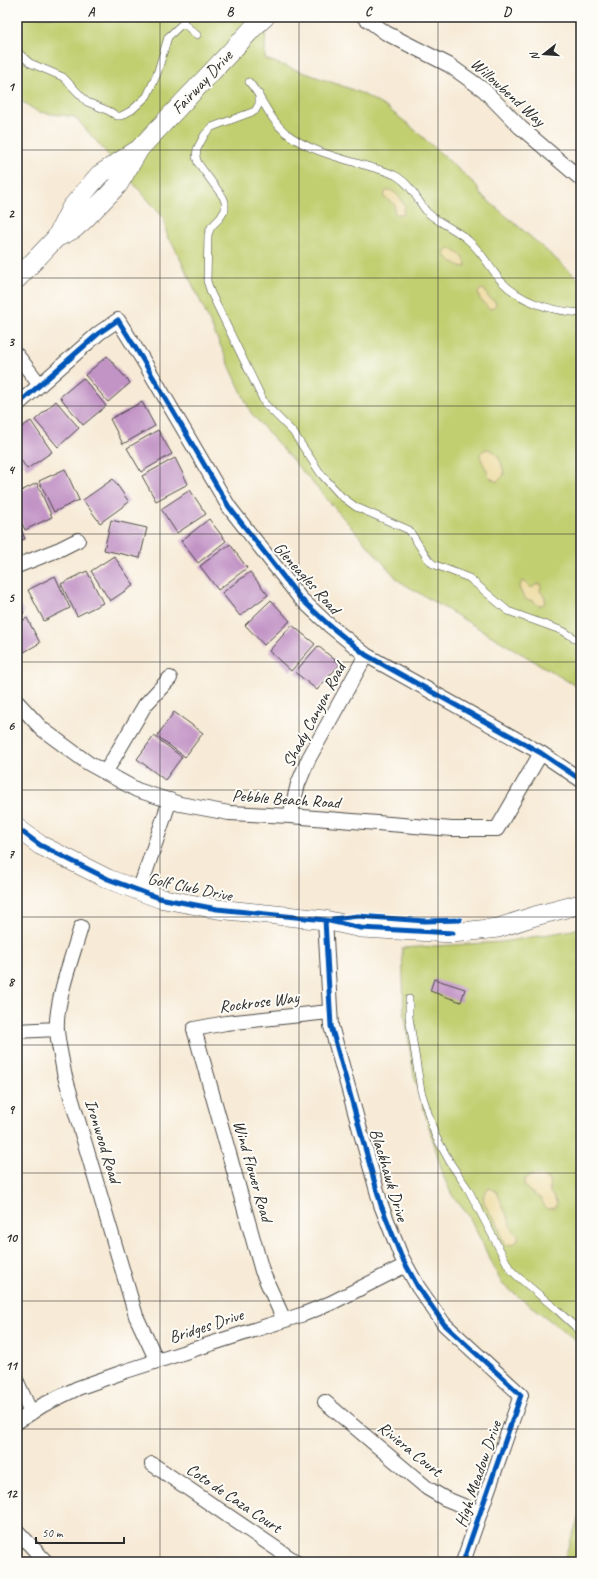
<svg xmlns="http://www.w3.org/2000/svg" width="598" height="1579" font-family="Caveat,sans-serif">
<rect width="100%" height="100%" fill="#fdfcf7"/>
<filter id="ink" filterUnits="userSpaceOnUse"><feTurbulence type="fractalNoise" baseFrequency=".025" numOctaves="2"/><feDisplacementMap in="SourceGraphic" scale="8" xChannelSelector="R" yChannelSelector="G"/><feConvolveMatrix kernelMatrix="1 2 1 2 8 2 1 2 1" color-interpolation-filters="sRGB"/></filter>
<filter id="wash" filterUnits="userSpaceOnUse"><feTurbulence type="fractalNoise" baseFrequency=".012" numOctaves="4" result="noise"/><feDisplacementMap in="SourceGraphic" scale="16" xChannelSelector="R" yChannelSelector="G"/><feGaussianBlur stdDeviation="0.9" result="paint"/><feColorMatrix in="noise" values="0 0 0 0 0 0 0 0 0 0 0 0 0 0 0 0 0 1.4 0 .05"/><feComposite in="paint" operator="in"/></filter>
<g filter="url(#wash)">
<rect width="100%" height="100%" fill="#f7ead6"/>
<path fill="#c2cf71" stroke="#767d4e" d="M17,17h249l-1,42 83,29 15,6 24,14 21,16 69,62 3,8 45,38 56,49v408l-182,-108 -148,-168 -54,-119 -25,-52 -4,-3 -5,-22 -88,-100 -37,-5 -21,-14z
M581,927v417l-79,-60 -33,-68 -17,-21 -8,-17 -30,-103 -10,-64 -2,-63 100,-6 71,-12z
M581,1511v51h-18z"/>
<path fill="#eeda9e" stroke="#8c8264" d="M389,190c8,2 13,10 16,17l-2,7h-7l-2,-2 1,-7 -11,-8 1,-5z
M450,248c7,5 16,8 16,18l-5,1 -14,-9 -3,-7z
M481,289l4,1 3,7 7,4 1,4 -3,3 -4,1 -9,-10 -2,-6z
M488,449c10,2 15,16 16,26l-6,6h-3l-6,-4c-2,-9 -9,-16 -9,-23l4,-4z
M522,581l5,2 3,5 3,-1 4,-3h3l1,3 -1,4 5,6v6l-6,3 -5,-5 -9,-2 -6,-11z
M532,1175h7l10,4 1,13 7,11 -2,5 -8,1 -2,-2 -4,-8 -12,-8 -5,-6 1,-6z
M491,1188l6,4 16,38 5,5v5l-5,4 -7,1 -2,-2c-3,-5 -3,-12 -6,-18 -5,-11 -19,-20 -13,-34z"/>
<g id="blocks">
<path fill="#c294c6" d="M107,356l23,27 -22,19 -23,-27z
M83,378l23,28 -23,19 -23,-28z
M56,401l23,27 -21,19 -23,-27z
M142,402l13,24 -32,18 -13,-25z
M31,421l21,31 -25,17 -10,-15v-24z
M158,430l14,24 -31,18 -14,-24z
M175,458l13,26 -32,17 -14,-25z
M17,464l4,8 -4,2z
M65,469l14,31 -25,12 -15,-31z
M113,479l16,23 -29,21 -17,-23z
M37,483l15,34 -27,13 -8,-18v-19z
M190,490l16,24 -29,19 -16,-24z
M209,519l17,22 -28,22 -17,-22z
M17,520l8,19 -8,3z
M111,520l36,8 -7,30 -36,-8z
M230,544l17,24 -29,22 -18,-24z
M114,556l20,29 -24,16 -19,-30z
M87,571l16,32 -26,13 -16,-32z
M250,572l18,23 -28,21 -18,-23z
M55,576l15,32 -26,13 -16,-31z
M17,600l7,13 -7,4z
M271,600l19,21 -26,24 -19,-20z
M27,618l13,25 -23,13v-32z
M292,625l23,19 -24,27 -22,-20z
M318,646l22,18 -23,26 -22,-18z
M174,712l29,21 -18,24 -28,-21z
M154,736l28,21 -17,23 -28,-21z
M434,979l31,10 -4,13 -31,-11z"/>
</g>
</g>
<g filter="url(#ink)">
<use href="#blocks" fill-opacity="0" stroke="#4a4845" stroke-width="1"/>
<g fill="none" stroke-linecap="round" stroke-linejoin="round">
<defs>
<path id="lane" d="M183,23l14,12
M17,49l3,5 10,9 33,14 24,25 22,9 8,5h4l11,-6 15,-14 10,-22 11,-37 15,-14 2,-6
M249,82c14,16 20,37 37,51 23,18 53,25 81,33 10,3 22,5 31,11 14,9 19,23 29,35 12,12 30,17 42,29 13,11 21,27 32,40 21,22 51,30 80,32
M259,94v10l-4,7 -43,16 -7,7 -8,15 -1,8 2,6 25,34 2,5v8l-5,8 -9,9 -3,8 -1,46 4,12 54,111 28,28 28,42 20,22 15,11 53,23 19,29 5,5 36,14 39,33 55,20 18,11
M409,999v18l12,74 14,44 16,29 17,25 42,80 7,7 39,33 25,23"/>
<path id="street" d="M364,17l22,16 63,32 35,25 36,37 61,52
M17,355l23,30
M17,405l82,-72 19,-13 25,40 86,147 71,91 29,27 37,30 175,98 40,27
M17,566l43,-17 18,-9
M17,702l25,27 46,34 49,27 43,14 49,9 61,3 162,13h45l44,-76
M105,773l40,-68 25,-27
M290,816l8,-32 11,-26 57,-103
M139,891l31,-91
M325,920l6,106 50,179 20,51 17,31 26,37 77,71 -58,167
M81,927c-8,28 -26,75 -24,103 1,14 5,29 7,43l72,243 21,45
M17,1031l40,-2
M284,1320l-22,-49 -68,-242 32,-6 103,-11
M17,1382l14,31
M325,1402l102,86 17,10 36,15
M17,1422l26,-17 35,-17 48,-17 178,-57 27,-11 75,-38
M152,1464l144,98
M17,1531l29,31"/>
<path id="secondary" d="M56,238l18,-9 10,-9 34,-35 22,-37 114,-121 11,-10
M17,279l39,-41 15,-30 28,-33 37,-24
M17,828l23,17 68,34 51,19 58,11 108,11 36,8 92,5 45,-5 37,-12 46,-12"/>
</defs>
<use href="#lane" stroke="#4a4845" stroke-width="8"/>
<use href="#street" stroke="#4a4845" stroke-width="16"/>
<use href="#secondary" stroke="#4a4845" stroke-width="20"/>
<use href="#lane" stroke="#fff" stroke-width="7"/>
<use href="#street" stroke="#fff" stroke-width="14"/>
<use href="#secondary" stroke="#fff" stroke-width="19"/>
<defs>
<path id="cycleway" d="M17,405l82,-72 19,-13 25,40 86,147 71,91 29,27 37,30 175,98 40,27
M17,828l23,17 68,34 51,19 58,11 108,11 36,8 92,5
M333,919l25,-3 67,5 35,-1
M325,920l6,106 50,179 20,51 17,31 26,37 77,71 -58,167"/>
</defs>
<use href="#cycleway" stroke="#fdfcf7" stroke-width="8"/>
<use href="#cycleway" stroke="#0057b8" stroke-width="5"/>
</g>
</g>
<path fill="none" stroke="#2b2b2b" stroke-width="1" stroke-opacity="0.55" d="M160,17v1545M299,17v1545M438,17v1545M17,150h564M17,278h564M17,406h564M17,534h564M17,662h564M17,790h564M17,917h564M17,1045h564M17,1173h564M17,1301h564M17,1429h564"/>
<g text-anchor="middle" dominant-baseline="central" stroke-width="4" stroke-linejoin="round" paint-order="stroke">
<g font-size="17" fill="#2b2b2b" stroke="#fdfcf7">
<text transform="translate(202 82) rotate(-47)">Fairway Drive</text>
<text transform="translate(508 92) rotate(42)">Willowbend Way</text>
<text transform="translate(307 578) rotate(48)">Gleneagles Road</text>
<text transform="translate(314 715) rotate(-62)">Shady Canyon Road</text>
<text transform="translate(286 799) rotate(4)">Pebble Beach Road</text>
<text transform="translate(190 887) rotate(12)">Golf Club Drive</text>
<text transform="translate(259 1002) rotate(-7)">Rockrose Way</text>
<text transform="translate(103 1141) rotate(73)">Ironwood Road</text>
<text transform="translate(253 1171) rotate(74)">Wind Flower Road</text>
<text transform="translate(389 1175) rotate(73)">Blackhawk Drive</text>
<text transform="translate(206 1326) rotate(-18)">Bridges Drive</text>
<text transform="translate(410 1449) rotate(39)">Riviera Court</text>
<text transform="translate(478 1474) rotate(-71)">High Meadow Drive</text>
<text transform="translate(234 1498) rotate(34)">Coto de Caza Court</text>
</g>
</g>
<rect width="598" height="1579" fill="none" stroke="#fdfcf7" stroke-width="44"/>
<g transform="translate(544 54) rotate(253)" stroke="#fdfcf7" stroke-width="3" paint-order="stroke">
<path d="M0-3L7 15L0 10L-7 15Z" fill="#2b2b2b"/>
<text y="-6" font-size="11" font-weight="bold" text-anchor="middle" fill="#2b2b2b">N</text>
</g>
<path d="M36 1537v6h88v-6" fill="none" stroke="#2b2b2b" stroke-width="2"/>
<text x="42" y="1537" font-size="12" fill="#2b2b2b" stroke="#fdfcf7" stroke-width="3" paint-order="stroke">50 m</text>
<rect x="22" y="22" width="554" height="1535" fill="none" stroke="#2b2b2b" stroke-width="1.5"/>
<g font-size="13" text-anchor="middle" font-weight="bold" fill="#2b2b2b">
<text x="91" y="16">A</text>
<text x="230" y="16">B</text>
<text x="368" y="16">C</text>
<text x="507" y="16">D</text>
<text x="11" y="91">1</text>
<text x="11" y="218">2</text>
<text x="11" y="346">3</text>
<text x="11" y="474">4</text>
<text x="11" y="602">5</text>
<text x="11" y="730">6</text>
<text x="11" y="858">7</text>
<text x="11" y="986">8</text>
<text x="11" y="1114">9</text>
<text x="11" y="1242">10</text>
<text x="11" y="1370">11</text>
<text x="11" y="1498">12</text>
</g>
</svg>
